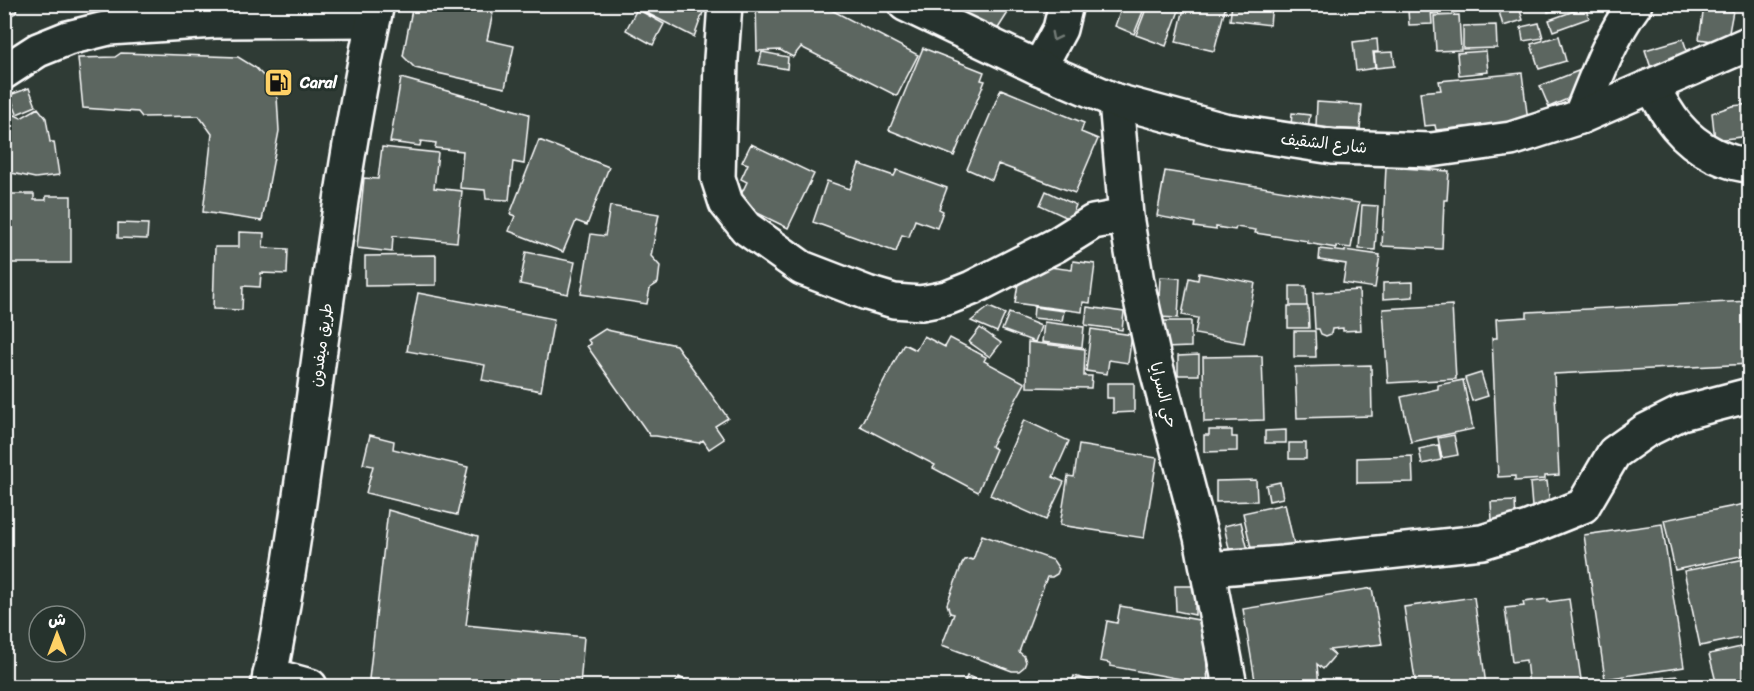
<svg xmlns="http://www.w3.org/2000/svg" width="1754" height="691" font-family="Sriracha,'Playpen Sans Arabic',sans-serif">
<rect width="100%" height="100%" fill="#2f3b35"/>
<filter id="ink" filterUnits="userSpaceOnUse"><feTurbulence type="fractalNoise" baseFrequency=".0167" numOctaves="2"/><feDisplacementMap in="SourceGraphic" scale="12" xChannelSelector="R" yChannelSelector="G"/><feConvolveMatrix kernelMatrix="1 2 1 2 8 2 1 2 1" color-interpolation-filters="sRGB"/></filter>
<g filter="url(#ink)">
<path fill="#5b6661" stroke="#fff" stroke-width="1.5" d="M4,4h13l-1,9 -5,2 -5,-1z
M413,4h82l-8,36 27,6 -9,42 -90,-20 -12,-12z
M629,4h77l-12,33z
M756,4h64l98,51 -21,41 -96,-49 -8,10 -13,-7 -23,1z
M929,4h78l4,4 -21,33z
M1123,4h23l-12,30 -19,-8z
M1148,4l33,1 -15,41 -30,-11z
M1185,4l41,1 -12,46 -38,-9z
M1232,4h40l-2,21 -40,-5z
M1432,4h24v8l-23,2z
M1497,4h21l5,16 -20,6z
M1546,4h33l-31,8z
M1585,7l4,11 -36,13 -4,-11z
M1704,7l29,4 -6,32 -28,-4z
M637,9l27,15 -11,21 -27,-15z
M1431,9l1,15 -23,1 -1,-15z
M1459,15l2,35 -25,1 -2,-35z
M1539,23l4,15 -20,3 -2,-14z
M1496,25l1,23 -34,1v-23z
M1559,36l7,25 -27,8 -8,-25z
M1377,39l1,13h-5l2,16 -19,3 -3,-29z
M1683,39l6,18 -38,11 -6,-18z
M923,48l61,24 -3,8 4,1 -31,75 -65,-26z
M1486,51l2,21 -29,3 -2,-22z
M762,52l26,5 -1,12 -28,-5z
M1393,52l2,14 -19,2 -2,-15z
M121,53l117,4 18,11 10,11 11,18 2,34 -17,90 -59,-9 9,-78 -13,-18 -57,1 -4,-5 -55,-4 -5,-50 37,-1z
M1578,71l8,20 -37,16 -9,-21z
M1522,73l6,48 -92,9 -1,-5 -11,1 -4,-34 21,-2 -2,-9z
M401,78l128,36 -5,50 -11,-2 -4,38 -23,-1 -1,-9 -25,-2 3,-37 -28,-3 1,-5 -15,-2 -1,5 -30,-4z
M29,88l7,18 -19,8 -7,-19z
M1001,89l83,34 -3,9 17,7 -23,54 -77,-29 -6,16 -25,-11z
M1317,102l45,3 -2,25 -44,-3z
M1750,104v32l-35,4 -3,-27 20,-7z
M38,108l8,10 4,24h4l5,33 -24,3 -28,-6 -3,-3v-52l7,-4 10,5z
M1292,113l18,2 -2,13 -17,-3z
M539,140l70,27 -22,58 -11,-4 -13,31 -54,-21 6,-15 -5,-2z
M751,144l63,30 -26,54 -51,-25 10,-21 -6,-3 7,-15 -6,-2z
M382,147l56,6 -4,35 28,3 -5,51 -64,-6 -1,16 -35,-4 7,-70 14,1z
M859,164l35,12 3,-6 50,18 -8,21 4,2 -6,17 -22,-8 -6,17 -7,-2 -6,17 -83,-30 14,-41 23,8z
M1386,167l63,4 -2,29h-3l-2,49 -60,-3z
M1165,171l194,32 -8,45 -15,-2v2l-29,-5 1,-2 -53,-8 1,-3 -20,-3 -1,3 -19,-3v3l-22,-3 1,-4 -38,-7z
M1046,191l30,14 -6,14 -30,-14z
M4,194h30v6h12v-4h25v67h-67z
M1362,205l16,1 -3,44 -16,-1z
M610,206l49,8 -8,42 9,10 -2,17 -8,5 -3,16 -66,-10 10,-60 14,2z
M118,223l30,1 -1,15 -29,-1z
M239,232l25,1 -1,15 25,1 -1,25 -26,-1 -1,14 -17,-1 -1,24 -29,-1 2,-62h24z
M1320,249l25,3v-2l35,5 -5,33 -32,-5 3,-19 -27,-4z
M526,252l49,10 -7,32 -48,-10z
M436,255v30l-71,1v-30z
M1073,261l22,3 -5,39 -7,-1 -1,10 -67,-9 4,-26 8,-13 45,6z
M1199,273l56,10 -11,60 -49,-9 3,-16 -16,-3 7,-37 9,2z
M1160,277l20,1 -2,40 -20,-1z
M1413,282v15l-30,2v-16z
M1290,286h16l1,20h-17z
M1359,290l2,40 -18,1v-3l-11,1 -1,5 -5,2 -5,-2 -2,-5h-4l-2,-36z
M418,293l136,26 -13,72 -59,-11 3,-15 -78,-14z
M1750,301v63l-196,10 5,101 -14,1v3l-30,2v-5l-17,1 -6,-139h5l-1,-19 31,-2v-5z
M1452,305l4,74 -68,4 -5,-74z
M1288,306h20l1,22h-21z
M989,307l16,7 -8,18 -26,-11z
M1034,307l30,4 -2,10 -29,-3z
M1087,307l37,5 -2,18 -37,-5z
M1009,313l32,13 -6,16 -33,-12z
M1164,321h27v26l-27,1z
M1044,322l40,5 -2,20 -40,-5z
M980,328l21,15 -11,14 -21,-15z
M605,329l2,1 69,15 52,73 -13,8 9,13 -15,10 -6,-9 -4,3 -43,-7h-6l-63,-90 4,-2 -3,-4z
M1091,329l41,6 -4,28 -19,-3 -2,14 -21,-3z
M1294,331h21l1,26h-22z
M924,336l21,11 5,-9 36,19 -2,4 41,22 -34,63 5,3 -18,43 -45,-24 2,-3 -75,-39 44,-82 12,6z
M1028,342l57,7 -1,27h8l-1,12 -64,-1z
M1199,355v20h-21v-19z
M1262,356l2,64 -60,2 -1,-65z
M1371,365l1,51 -75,2 -2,-51z
M1481,373l7,23 -16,5 -7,-23z
M1463,380l10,49 -62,13 -10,-45 37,-8v-4z
M1107,383h27v29l-21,1v-15h-6z
M1024,420l45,21 -16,36 11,5 -18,38 -56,-25z
M1209,430h23v7h5v14l-33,1v-17h5z
M1286,430v13h-21v-12z
M370,435l24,6 -1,8 75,18 -11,48 -91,-22 7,-27 -10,-2z
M1454,435l4,20 -16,3 -4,-20z
M1289,443h17v16h-17z
M1079,445l78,13 -13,80 -84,-13 8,-49 6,1z
M1438,445l3,15 -19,4 -3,-15z
M1412,456l1,26 -56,1v-25z
M1256,480l1,21 -41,1v-21z
M1547,481l3,24 -18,2 -2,-24z
M1280,482l3,16 -14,3 -3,-16z
M1515,501l1,18 -24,1 -1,-18z
M1750,503v51l-75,16 -11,-50z
M1285,504l10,45 -42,8 -10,-44z
M388,510l90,26 -12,89 118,12 -4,49h-185l-26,-7z
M1241,522l7,28 -18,3 -6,-27z
M1662,524l22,143 -79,12 -21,-144z
M982,535l71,25 6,9 -2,5 -5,3h-5l-28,75 5,4 2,6 -2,5 -5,4h-7l-70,-26 12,-31 -4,-1 -3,-9 15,-40 3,-4 5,-1 3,1z
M1745,559l5,21v56l-50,10 -16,-75z
M1175,586h20v29l-19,-4z
M1372,588l10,56 -53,6 6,5 -12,14 -6,-5 2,22h-63l-13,-77z
M1474,597l12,88 -11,1h-59l-12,-79z
M1548,599v3l21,-3 13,87h-53l-3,-26 -14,2 -7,-54 19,-2 -1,-4z
M1120,606l84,15 4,63 -98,-18v-3l-10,-2 7,-40 10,2z
M1750,645v41h-33l-8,-32z
M967,676l31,10h-35z
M1074,676l32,9 -36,1z
M1677,676l1,10h-82v-2z
M679,677l17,9h-22z"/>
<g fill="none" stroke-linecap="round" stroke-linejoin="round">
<defs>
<path id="street" d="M725,4l-4,55 -3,119 8,25 20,25 56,40 65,25 27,8 27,2 26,-5 25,-10 84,-43 37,-23 33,-6
M1039,68l21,-39 6,-25
M4,72l34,-22 30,-12 41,-10 106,-7 158,-1
M1652,86c16,31 30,53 62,69 11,5 23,10 36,10
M1116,101l10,115 11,66 16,73 48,182 29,149
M1580,117c16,-39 30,-79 55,-113
M1208,569l75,-6 199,-21 46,-14 55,-22 31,-53 31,-22 36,-18 69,-18
M270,675l40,11"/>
<path id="secondary" d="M905,4l134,64 77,33 108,29 109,17 98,3 80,-11 69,-22 170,-74"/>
<path id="primary" d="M268,686c45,-225 59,-457 109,-682"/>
</defs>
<use href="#street" stroke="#fff" stroke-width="38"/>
<use href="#secondary" stroke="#fff" stroke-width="38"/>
<use href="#primary" stroke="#fff" stroke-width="38"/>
<use href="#street" stroke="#26332d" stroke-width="33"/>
<use href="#secondary" stroke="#26332d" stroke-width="33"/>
<use href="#primary" stroke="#26332d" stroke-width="33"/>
</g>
<defs><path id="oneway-chevron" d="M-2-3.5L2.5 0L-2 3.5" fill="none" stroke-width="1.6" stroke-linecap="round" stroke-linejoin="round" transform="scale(1.5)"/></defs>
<use stroke="#727a76" href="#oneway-chevron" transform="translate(1055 37) rotate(117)"/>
</g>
<defs>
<symbol id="fuel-square" viewBox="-11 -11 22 22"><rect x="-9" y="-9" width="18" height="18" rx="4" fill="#ffd166" stroke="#26332d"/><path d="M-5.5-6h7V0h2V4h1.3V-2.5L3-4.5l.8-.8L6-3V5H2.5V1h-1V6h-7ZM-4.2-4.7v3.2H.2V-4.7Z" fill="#111"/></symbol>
</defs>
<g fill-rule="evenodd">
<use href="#fuel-square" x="262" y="66" width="33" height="33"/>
</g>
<g text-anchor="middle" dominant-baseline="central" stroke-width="6" stroke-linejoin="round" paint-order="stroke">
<g font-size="16" font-weight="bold" fill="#fff" stroke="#26332d" text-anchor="start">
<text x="300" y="82">Caral</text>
</g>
<g font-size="16" fill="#fff" stroke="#26332d">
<text transform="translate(1324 143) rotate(6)">شارع الشقيف</text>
<text transform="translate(321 345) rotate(-82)">طريق ميفدون</text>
<text transform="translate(1164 395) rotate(75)">حي السرايا</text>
</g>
</g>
<rect width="1754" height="691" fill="none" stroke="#26332d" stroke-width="24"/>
<rect x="12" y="12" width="1730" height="667" fill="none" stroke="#fff" stroke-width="2" filter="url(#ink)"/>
<g transform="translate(57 634)"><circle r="28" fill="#26332d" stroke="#7d8581" stroke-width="1.5"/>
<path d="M0-4.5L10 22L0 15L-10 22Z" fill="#ffd166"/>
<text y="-9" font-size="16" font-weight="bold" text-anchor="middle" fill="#ffffff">ش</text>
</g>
</svg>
